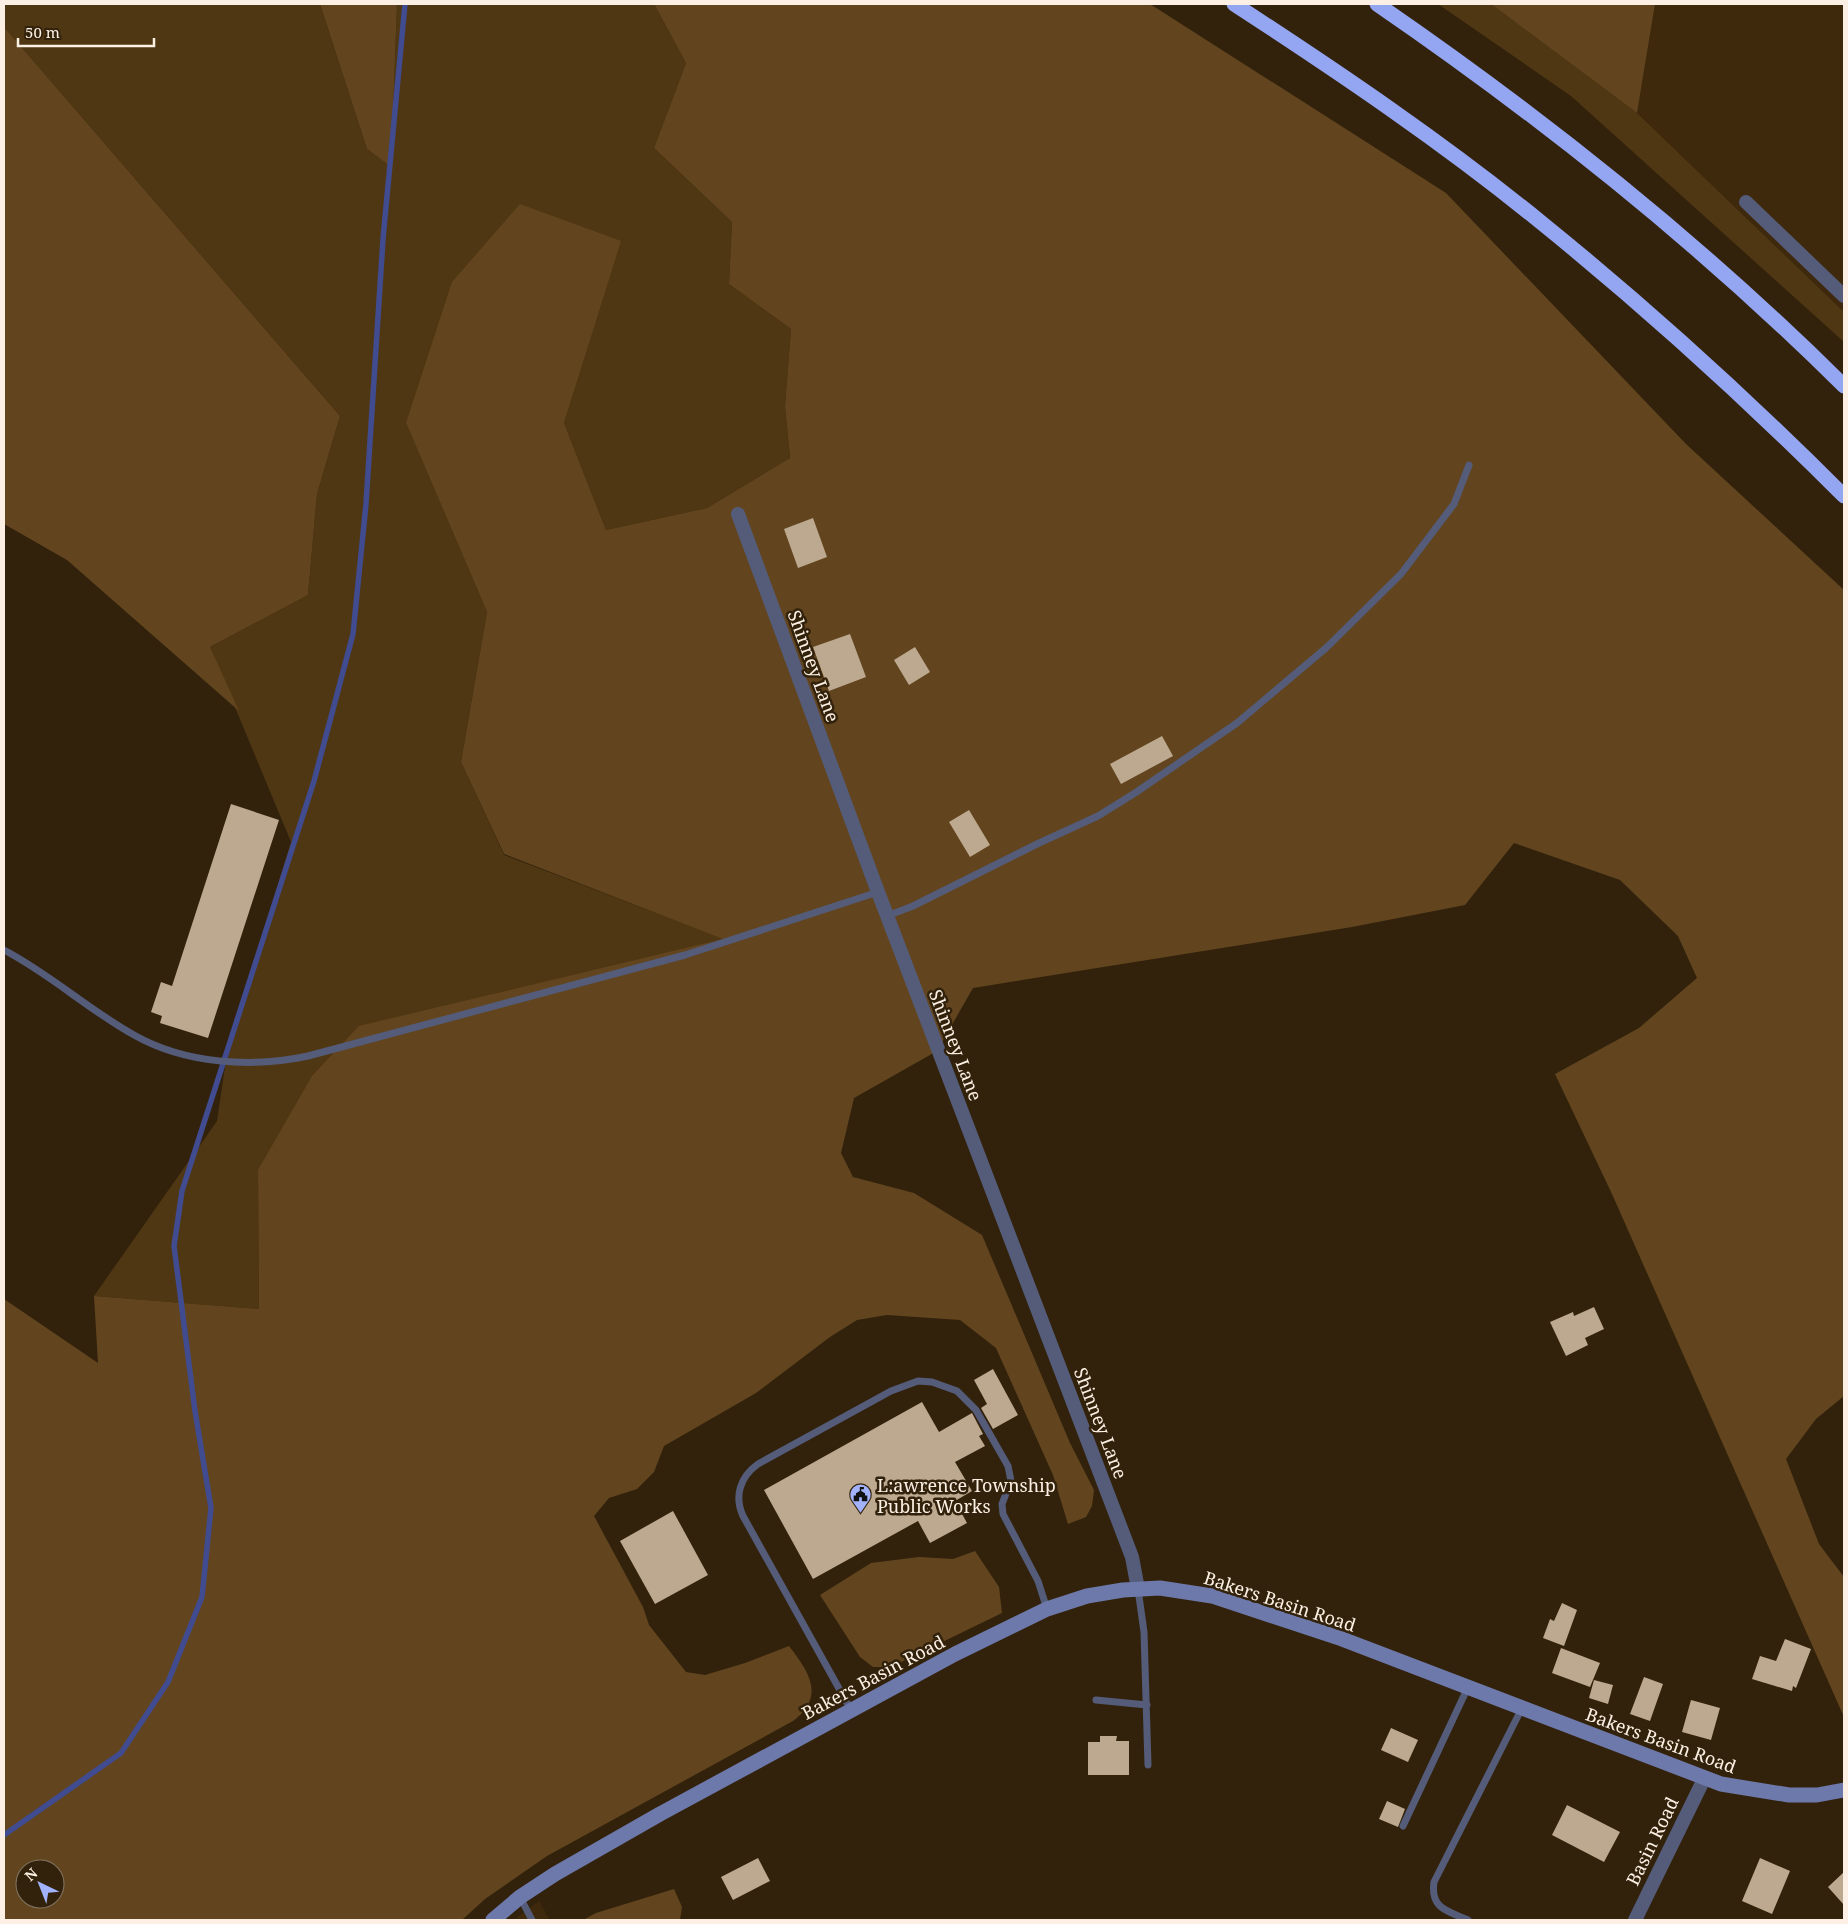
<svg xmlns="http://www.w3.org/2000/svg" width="1848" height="1924" font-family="'Noto Serif',serif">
<rect width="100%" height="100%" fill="#32220c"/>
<path fill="#3e290c" d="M1655,4h189v308l-207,-199z
M539,1901l11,19h-36l10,-8z"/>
<path fill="#503713" d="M4,4h316l47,145 24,18 6,-163h257l32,59 -32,85 78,74 -3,62 62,45 -6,77 5,52 -83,50 -101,22 -42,-107 56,-182 -214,182 81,189 -26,150 43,93 220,84 -466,231 1,139 -165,-13 123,-175 11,-74 63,-205 -81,-195 98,-52 9,-101 23,-78 -336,-389z
M1438,4h53l146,109 207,199v30l-273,-246z"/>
<path fill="#62451e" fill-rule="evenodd" d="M320,4h77l-6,163 -24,-18z
M654,4h496l296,189 240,251 158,146v806l-28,23 -30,40 33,85 25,33v140l-232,-523 -57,-120 84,-46 58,-50 -19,-42 -58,-56 -106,-37 -49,62 -113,22 -379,61 -36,63 -83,47 -13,55 12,24 61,16 68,42 88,208 24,47 -2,16 -6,11 -18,7 -15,-49 -57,-127 -36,-28 -73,-5 -30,5 -27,17 -74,56 -92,53 -10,26 -17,17 -28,9 -15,18 49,91 6,18 37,47 19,3 40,-12 44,-17c20,26 37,50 4,75l-246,135 -62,43 -23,21h-458v-621l94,64 -4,-67 165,13 -1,-139 54,-94 47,-50 364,-87 -219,-85 -43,-92 26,-150 -81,-189 46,-141 68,-78 101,37 -57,182 42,107 101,-22 83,-50 -5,-52 6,-77 -62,-45 3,-62 -78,-74 32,-85zM25,1869h30v30h-30z
M1491,4h164l-18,109z
M4,27l336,389 -23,78 -9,101 -98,52 29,64 -172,-151 -63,-36z
M975,1551l24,36 3,26 -111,54h-18l-13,-10 -40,-62 51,-32 48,-6 34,2z
M674,1889l8,18 -2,13h-97l13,-7z"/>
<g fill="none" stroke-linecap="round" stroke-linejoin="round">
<path stroke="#404b90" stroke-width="5.5" d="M4,1835l117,-82 47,-71 34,-85 9,-89 -16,-97 -21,-165 8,-55 132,-410 39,-147 13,-130 17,-265 22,-235"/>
</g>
<path fill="#bda98f" d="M813,518l14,39 -29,11 -14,-39z
M850,634l16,43 -37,14 -16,-44z
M915,647l15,25 -21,13 -15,-25z
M1162,736l11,20 -52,28 -11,-20z
M231,804l48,16 -71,218 -48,-15 2,-7 -11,-4 10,-30 11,4z
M969,810l21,35 -20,12 -21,-35z
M1594,1307l10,22 -19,9 3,7 -22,11 -16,-34 23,-10 1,4z
M993,1369l25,46 -25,14 -12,-21 6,-4 -13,-24z
M922,1402l17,30 33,-19 11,21 -4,2 6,10 -30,16 17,29 -17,10 12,22 -37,20 -12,-22 -105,58 -49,-89z
M673,1511l35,64 -53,29 -35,-63z
M1562,1603l15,7 -13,36 -21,-8 7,-19 4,2z
M1785,1639l26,10 -15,39 -3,-2 -1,5 -40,-12 8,-23 16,5z
M1561,1648l39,15 -10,24 -38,-14z
M1644,1677l19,7 -13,37 -20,-7z
M1594,1680l19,5 -5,19 -19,-6z
M1691,1700l29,8 -9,32 -29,-8z
M1391,1728l27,12 -10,22 -27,-12z
M1100,1736h17l-1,5h13v34h-41v-33h12z
M1387,1801l18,8 -7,18 -19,-8z
M1567,1805l53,27 -16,30 -52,-27z
M758,1858l12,23 -37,19 -12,-23z
M1760,1858l30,13 -18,43 -30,-13z
M1844,1872v33l-16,-18z"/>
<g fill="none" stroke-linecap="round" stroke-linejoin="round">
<path stroke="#545c7a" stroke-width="7" d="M887,916l26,-10 124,-62 61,-28 37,-23 102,-70 89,-75 75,-74 53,-70 15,-39
M4,950c46,24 85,60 130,85 51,29 118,33 174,21l377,-101 193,-63
M1138,1589l6,43 4,133
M1096,1700l51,5
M851,1710l-108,-194c-9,-20 -3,-39 15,-52l133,-73 27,-10 14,1 25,9 19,19 32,56 3,15 -9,23 1,10 35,67 9,28
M1403,1826l65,-139
M520,1897l12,23
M1468,1920c-20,-9 -38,-11 -34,-38l88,-174"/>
<path stroke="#545c7a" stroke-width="14" d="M1746,202l98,94
M738,514l140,378 254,665 6,32
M1635,1920l69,-141"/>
<path stroke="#6e79ab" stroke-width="15" d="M493,1920l27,-23 35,-23 105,-60 295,-160 92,-45 40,-13 36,-6 37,-2 52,8 130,43 379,145 68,11h28l27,-5"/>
<path stroke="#94a5f1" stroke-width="15" d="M1234,4c106,69 211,140 309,220 105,85 205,176 301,272
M1377,4c166,114 324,240 467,382"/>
</g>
<defs>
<symbol id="civic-pin" viewBox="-11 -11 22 30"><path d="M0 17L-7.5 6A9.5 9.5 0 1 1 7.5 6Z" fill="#a2b2fd" stroke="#32220c"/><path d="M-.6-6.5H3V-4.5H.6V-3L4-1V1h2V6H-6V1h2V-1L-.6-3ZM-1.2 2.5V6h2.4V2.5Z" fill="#111"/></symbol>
</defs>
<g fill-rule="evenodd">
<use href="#civic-pin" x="848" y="1482" width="25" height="34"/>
</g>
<g text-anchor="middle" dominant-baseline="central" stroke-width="5" stroke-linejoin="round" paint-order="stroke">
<g font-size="18" fill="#fbf0e3" stroke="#32220c">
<text transform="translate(814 666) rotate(70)">Shinney Lane</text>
<text transform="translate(956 1045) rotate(69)">Shinney Lane</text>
<text transform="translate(1101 1423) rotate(69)">Shinney Lane</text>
<text transform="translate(1280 1601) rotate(18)">Bakers Basin Road</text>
<text transform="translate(873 1677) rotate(-28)">Bakers Basin Road</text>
<text transform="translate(1661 1740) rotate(20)">Bakers Basin Road</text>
<text transform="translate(1652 1841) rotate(-64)">Basin Road</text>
</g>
<g font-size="18" fill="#fbf0e3" stroke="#32220c" text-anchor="start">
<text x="877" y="1485">L:awrence Township<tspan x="877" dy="21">Public Works</tspan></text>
</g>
</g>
<rect width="1848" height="1924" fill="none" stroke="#fbf0e3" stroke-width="10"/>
<g transform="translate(40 1884) rotate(317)"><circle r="24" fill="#32220c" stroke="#827462"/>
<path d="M0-4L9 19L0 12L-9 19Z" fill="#a2b2fd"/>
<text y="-8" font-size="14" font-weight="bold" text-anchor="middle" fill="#fbf0e3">N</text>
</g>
<path d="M18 38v8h136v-8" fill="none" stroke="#fbf0e3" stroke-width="2.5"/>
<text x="25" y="38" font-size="15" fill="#fbf0e3" stroke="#32220c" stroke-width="4" paint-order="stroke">50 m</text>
</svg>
